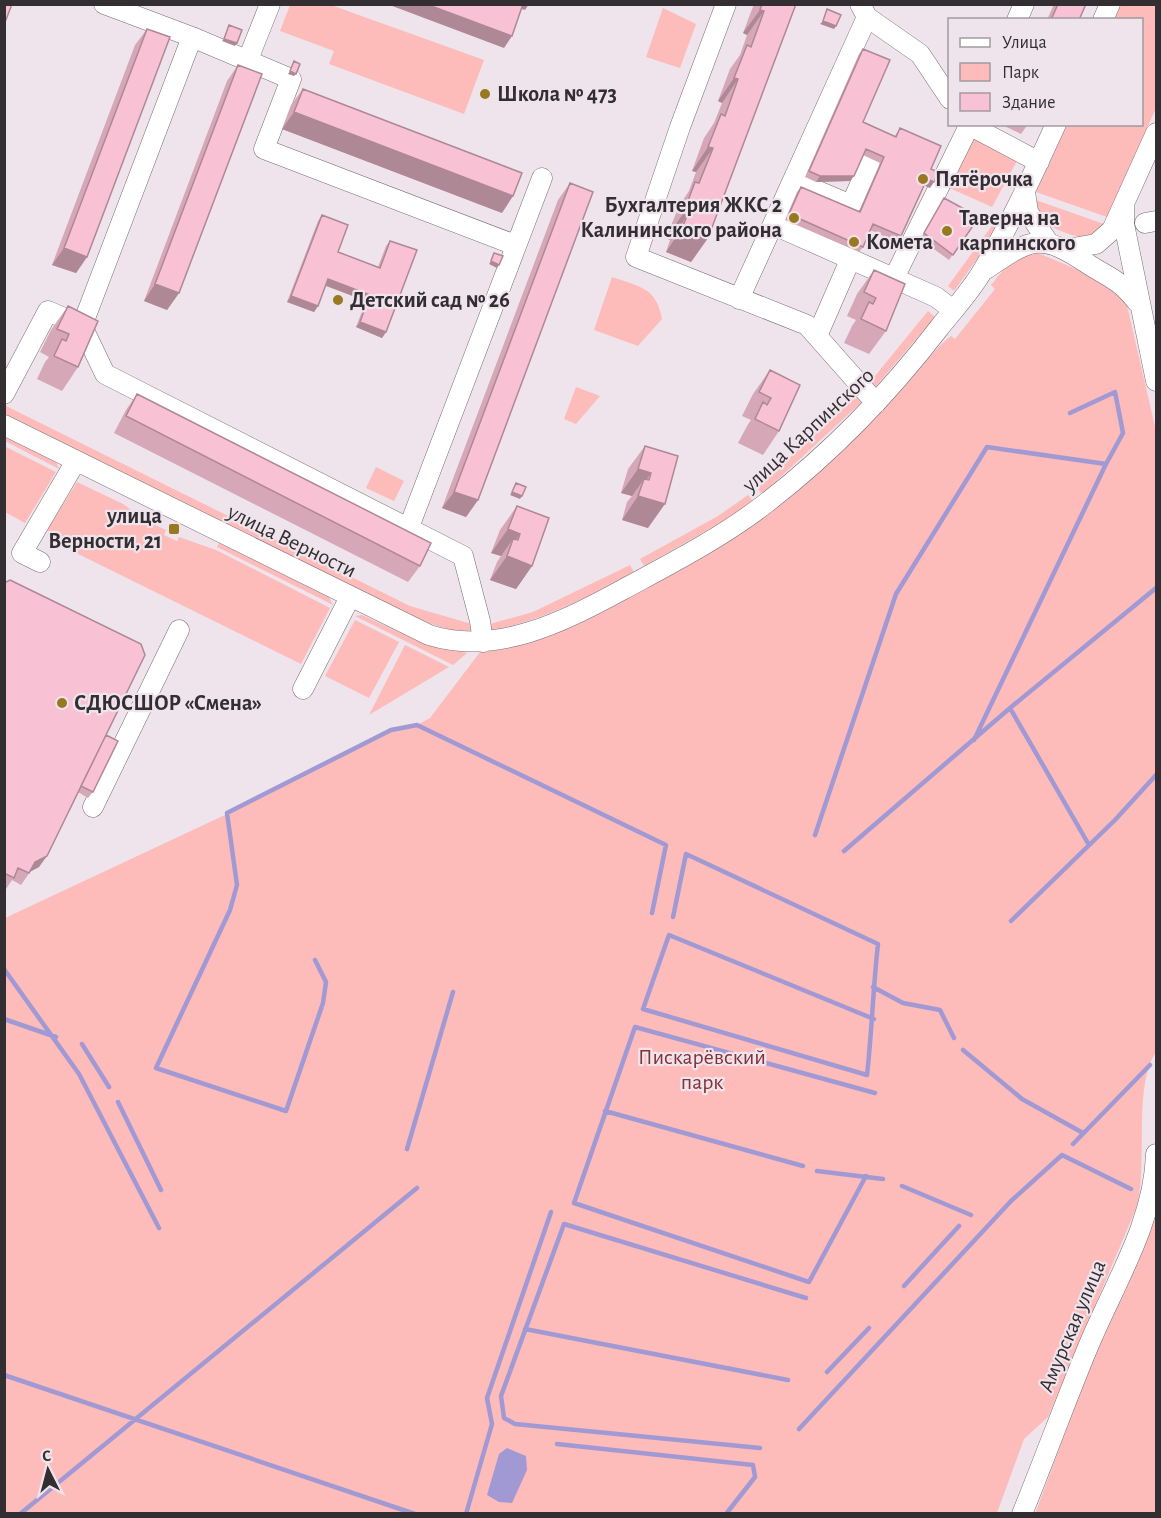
<svg xmlns="http://www.w3.org/2000/svg" width="1161" height="1518" font-family="'Alegreya Sans',sans-serif">
<rect width="100%" height="100%" fill="#efe4ec"/>
<path fill="#fdbbba" d="M290,5h41l153,55 -20,54 -135,-50 5,-13 -54,-20z
M1121,5h35v103l-49,109 -71,-25 31,-67 75,-1v-104l-28,-1z
M663,8l33,16 -16,44 -34,-11z
M968,135l50,24 -26,48 -47,-21z
M1033,199l71,25c-17,24 -39,8 -61,-1z
M994,223l6,4 -46,64 -6,-5z
M1038,253l69,29 19,19 30,130v621c-23,34 -8,110 -19,154l-89,211 -24,22 -27,74h-992v-595l222,-104 164,-84 24,-4 15,-8 50,-66c61,-6 99,-29 152,-57 79,-41 152,-88 216,-150 21,-22 43,-43 63,-66 13,-15 24,-31 40,-43l4,3 40,-50 -4,-4c15,-18 23,-31 47,-32z
M612,277c28,10 44,10 50,42l-24,27 -44,-16z
M928,311l7,6 -64,75 -5,-5z
M576,387l24,9 -24,28 -12,-5z
M859,394l6,5 -103,95 -5,-6z
M4,405l406,201 65,19 1,6 -26,-1 -36,-12 -409,-204z
M4,436l52,26 3,7 -54,-28z
M4,446l52,26 -31,51 -20,-11z
M376,467l28,14 -10,20 -28,-13z
M77,482l46,22 22,16 21,10 -2,5 13,6 2,-4 37,13 114,58 -29,56 -231,-114 3,-6 -26,-14z
M748,495l5,6 -33,22 -76,43 -4,-7 78,-43z
M220,542l109,55 4,8 -116,-58z
M630,565l4,7c-48,25 -92,50 -147,59l-1,-6 47,-13z
M362,615l63,29 42,9 -14,12 -98,-49z
M355,620l44,22 -30,56 -44,-22z
M405,645l44,22 -80,48z
M1156,1217v296l-121,1 61,-164z"/>
<path fill="#a199d3" d="M507,1448l19,8 1,14 -15,33 -13,-1 -12,-7 12,-41z"/>
<g fill="none" stroke-linecap="round" stroke-linejoin="round">
<path stroke="#a199d3" stroke-width="4.5" d="M1070,413l45,-21 8,41 -17,31
M1010,708l79,137
M815,835l81,-241 91,-147 119,17 -132,276
M844,851l166,-143 146,-120
M673,917l13,-63 192,90c-5,44 -6,87 -11,131l-224,-66 26,-74 205,84
M1011,921l104,-101 41,-45
M315,960l11,22 -3,21 -37,108 -130,-43 74,-158 7,-25 -10,-72 164,-83 26,-5 249,120 -14,68
M4,969l75,105 80,154
M873,987l30,16 37,7 14,28
M4,1019l52,18
M82,1044l27,43
M963,1050l59,49 61,34
M118,1102l43,88
M605,1111l198,55
M1073,1144l77,-79
M407,1149l46,-157
M817,1171l66,8
M866,1176l-57,106 -235,-79 61,-176 240,66
M902,1186l69,29
M904,1286l55,-60
M525,1329l263,51
M827,1372l42,-44
M4,1375l411,139
M799,1429l212,-228 51,-46 69,34
M557,1444l196,21 2,12 -29,37
M760,1448l-245,-24 -11,-6 -3,-22 63,-172 242,74
M20,1514l397,-326
M466,1514l26,-90 -5,-26 64,-186"/>
<defs>
<path id="minor" d="M104,4l88,33 99,42 -27,70 251,96
M726,4l-46,123 -44,130 171,68 69,78
M860,4l7,13 53,37 30,45
M1017,20l7,-16
M1103,20l7,-16
M192,37l-110,289 23,48 358,182 17,65 3,21
M247,62l23,-58
M967,124l72,38
M794,181l57,24 19,-43
M1025,192l3,20 20,30
M1124,206v18l32,157
M1145,223l11,-2
M774,225l162,72 17,13
M1067,249l29,-5 16,-14 44,-97
M986,269c46,-31 54,-37 102,-5 23,15 31,15 50,39
M894,278l76,-154
M739,299l128,-282
M817,336l34,-78
M4,394l44,-83 34,15
M4,425l425,210c67,21 134,-13 193,-45 48,-26 99,-52 143,-86 65,-50 124,-111 174,-176 15,-19 32,-37 44,-58 28,-47 50,-96 73,-146
M409,527l133,-349
M40,562l-18,-9 54,-92
M303,689l47,-92
M93,807l86,-177
M1022,1514c23,-56 43,-112 66,-167 26,-63 66,-124 68,-193"/>
</defs>
<use href="#minor" stroke="#776e74" stroke-width="21"/>
<use href="#minor" stroke="#fff" stroke-width="20"/>
</g>
<path fill="#d6a7b6" d="M754,4h42l-88,234 -17,24 -25,-10 4,-12 -4,-2 13,-32 10,-15 7,-19 -4,-1 12,-33 10,-15 8,-20 -4,-2 12,-32 10,-14 7,-20 -4,-2z
M1054,4h32l-7,16h-32z
M147,29l-60,228 -11,16 -24,-8 83,-220z
M863,49v73l32,14 5,-8 31,41 -1,19 -6,-3 -23,51 -4,6 -27,-12 -7,17 -4,5 -74,-32 12,-28 4,-5 58,25 21,-49 -17,-8 -13,26 -34,1 -11,-5 54,-123z
M238,65l-59,228 -12,17 -23,-9 83,-220z
M303,89l199,124 -220,-84 9,-24z
M1000,124h28l-7,10z
M570,183l-92,317 -12,17 -24,-9 116,-308z
M944,198l35,19 -30,43 -29,-21z
M322,215l16,37 40,15 8,-21 4,-5 -4,91 -4,6 -26,-11 10,-26 -40,-15 -8,20 -4,6 -27,-10 31,-81z
M874,270l12,61 -17,23 -25,-11 8,-17 4,-6 -9,-4 10,-22z
M68,306l10,61 -16,24 -25,-12 8,-17 4,-5 -9,-5 11,-22z
M770,370l9,61 -16,24 -25,-12 9,-17 4,-6 -9,-4 11,-22z
M137,394l283,172 -12,16 -294,-149 12,-23z
M645,446l33,10 -30,72 -26,-8 5,-18 5,-6 -11,-3 7,-24z
M517,506l15,60 -16,23 -26,-9 7,-18 4,-6 -10,-3 9,-23z
M4,583l102,152 -13,57 -5,6 -10,-6 -39,75 -9,5 -9,13 -9,-5 -6,9 -2,-1z"/>
<path fill="#ae8894" d="M387,4h39l86,32 -8,12z
M521,4h8l-4,6 -7,-2z
M760,10l4,1 -17,24 -4,-2z
M823,21l13,5 -2,3 -14,-5z
M224,39l13,4 -2,3 -13,-5z
M290,71l6,3 -2,2 -6,-2z
M734,78l4,1 -16,24 -4,-2z
M294,112l219,84 -11,17 -220,-84z
M708,147l5,1 -17,24 -4,-1z
M820,176h34l-4,5 -34,1z
M927,179l7,3 -4,6 -7,-3z
M683,214l4,2 -17,24 -4,-2z
M682,228l26,10 -17,24 -25,-10z
M64,248l23,9 -11,16 -24,-8z
M491,261l8,4 -2,3 -8,-4z
M328,279l42,16 -4,6 -42,-16z
M155,284l24,9 -12,17 -23,-9z
M291,296l27,10 -4,6 -27,-10z
M360,322l26,10 -4,6 -26,-11z
M638,469l13,4 -9,13 2,-7 -12,17 -11,-3z
M454,492l24,8 -12,17 -24,-9z
M512,492l10,4 -2,3 -10,-4z
M638,496l27,8 -17,24 -26,-8z
M508,529l12,5 -11,16 4,-11 -12,17 -10,-3z
M507,556l25,10 -16,23 -26,-9z
M47,856l-8,11 -12,6 8,-11z"/>
<path fill="#f9c2d4" stroke="#ae8894" stroke-width="1.5" d="M4,4h8l-8,21z
M426,4h97l-11,32z
M762,4h34l-88,234 -26,-10 5,-12 -4,-2 12,-32 4,1 14,-35 -5,-1 13,-33 4,2 13,-37 -4,-1 13,-33 4,2 13,-36 -4,-1z
M1058,4h28l-7,16h-28z
M827,9l14,6 -5,11 -13,-5z
M229,25l13,5 -5,13 -13,-4z
M147,29l23,8 -83,220 -23,-9z
M863,49l27,11 -27,62 33,15 4,-9 41,18 -10,23 7,3 -4,10 -7,-3 -26,57 -28,-12 -10,23 -74,-33 12,-27 59,25 24,-55 -18,-8 -12,27h-34l-11,-5z
M294,61l6,3 -4,10 -6,-3z
M238,65l24,9 -83,219 -24,-9z
M303,89l219,84 -9,23 -219,-84z
M570,183l23,9 -115,308 -24,-8z
M944,198l35,19 -26,38 -29,-22z
M322,215l26,10 -10,27 42,16 10,-27 27,9 -31,82 -26,-10 10,-27 -42,-16 -10,27 -27,-10z
M494,253l9,3 -4,9 -8,-4z
M874,270l31,14 -19,47 -25,-12 8,-17 4,2 3,-6 -12,-6z
M68,306l30,15 -20,46 -24,-11 8,-17 4,2 3,-7 -12,-5z
M770,370l30,15 -21,46 -24,-12 8,-17 4,3 4,-7 -12,-6z
M137,394l294,149 -11,23 -294,-150z
M645,446l33,10 -13,48 -27,-8 6,-17 5,1 2,-7 -13,-4z
M516,483l10,4 -4,9 -10,-4z
M517,506l32,12 -17,48 -25,-10 6,-17 5,1 2,-6 -12,-5z
M10,580l131,64 4,11 -98,201 -12,6 -6,11 -11,-5 -4,10 -10,-5v-290z
M106,735l12,6 -25,51 -12,-6z"/>
<g fill="#987821" stroke="#efe4ec" stroke-width="2">
<circle cx="485" cy="94" r="6"/>
<circle cx="923" cy="179" r="6"/>
<circle cx="794" cy="218" r="6"/>
<circle cx="947" cy="231" r="6"/>
<circle cx="854" cy="242" r="6"/>
<circle cx="338" cy="300" r="6"/>
<rect x="168" y="523" width="12" height="12" rx="3"/>
<circle cx="62" cy="703" r="6"/>
</g>
<g text-anchor="middle" dominant-baseline="central" stroke-width="4.5" stroke-linejoin="round" paint-order="stroke">
<g font-size="22" font-weight="bold" fill="#322e31" stroke="#efe4ec" text-anchor="start">
<text x="497" y="94">Школа № 473</text>
<text x="935" y="179">Пятёрочка</text>
<text x="782" y="205" text-anchor="end">Бухгалтерия ЖКС 2<tspan x="782" dy="25">Калининского района</tspan></text>
<text x="959" y="218">Таверна на<tspan x="959" dy="25">карпинского</tspan></text>
<text x="866" y="242">Комета</text>
<text x="350" y="300">Детский сад № 26</text>
<text x="162" y="516" text-anchor="end">улица<tspan x="162" dy="25">Верности, 21</tspan></text>
<text x="74" y="703">СДЮСШОР «Смена»</text>
</g>
<g font-size="22" fill="#322e31" stroke="#efe4ec">
<text transform="translate(808 430) rotate(-43)">улица Карпинского</text>
<text transform="translate(292 541) rotate(26)">улица Верности</text>
<text transform="translate(1072 1326) rotate(-67)">Амурская улица</text>
</g>
<g font-size="22" fill="#853237" stroke="#efe4ec">
<text x="702" y="1057">Пискарёвский<tspan x="702" dy="25">парк</tspan></text>
</g>
</g>
<rect width="1161" height="1518" fill="none" stroke="#322e31" stroke-width="12"/>
<rect x="948" y="18" width="195" height="108" fill="#efe4ec" stroke="#a39ba1" stroke-width="1.5"/>
<rect x="960" y="38" width="30" height="9" fill="#ffffff" stroke="#a39ba1" stroke-width="1.5"/>
<text x="1002" y="48" font-size="18" fill="#322e31">Улица</text>
<rect x="960" y="63" width="30" height="18" fill="#fdbbba" stroke="#a39ba1" stroke-width="1.5"/>
<text x="1002" y="78" font-size="18" fill="#322e31">Парк</text>
<rect x="960" y="93" width="30" height="18" fill="#f9c2d4" stroke="#a39ba1" stroke-width="1.5"/>
<text x="1002" y="108" font-size="18" fill="#322e31">Здание</text>
<g transform="translate(48 1470) rotate(354)" stroke="#efe4ec" stroke-width="4.5" paint-order="stroke">
<path d="M0-4.5L10 22L0 15L-10 22Z" fill="#322e31"/>
<text y="-9" font-size="16" font-weight="bold" text-anchor="middle" fill="#322e31">С</text>
</g>
</svg>
